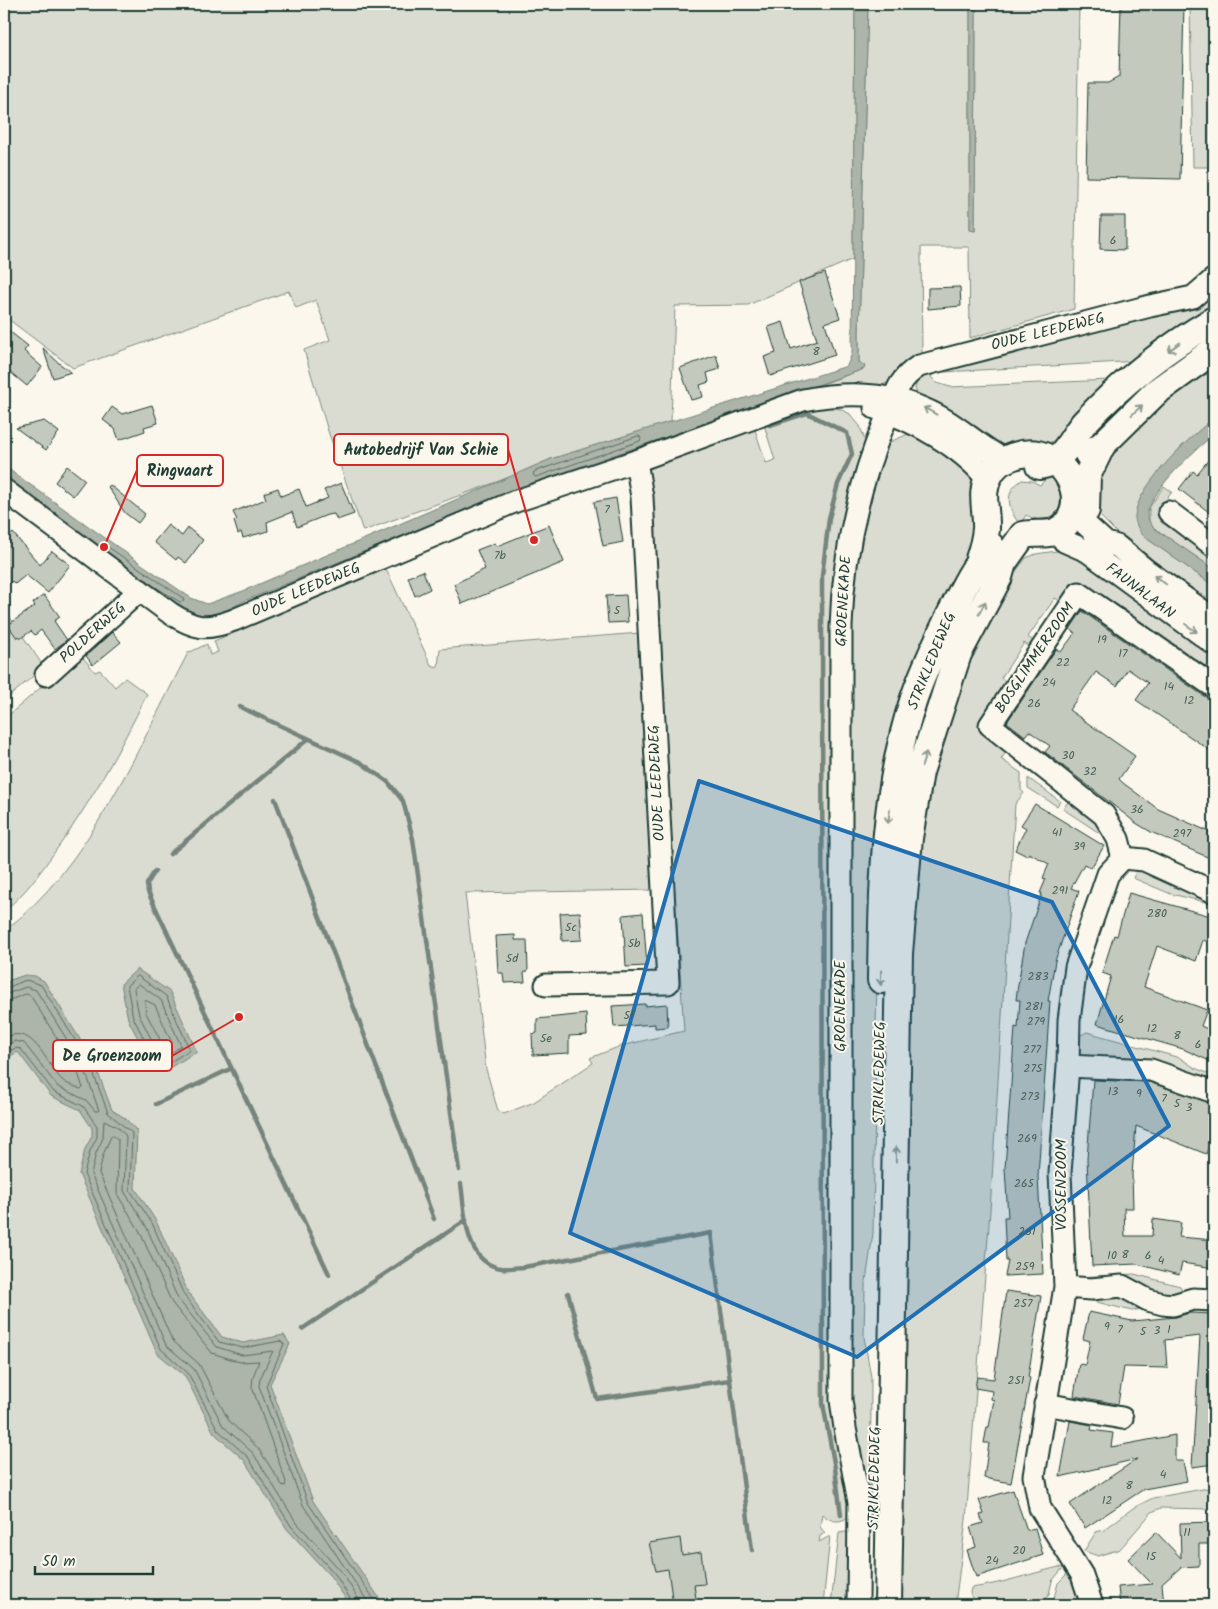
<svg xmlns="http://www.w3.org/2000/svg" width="1218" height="1609" font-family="Kalam,sans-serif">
<rect width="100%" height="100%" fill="#fbf7ec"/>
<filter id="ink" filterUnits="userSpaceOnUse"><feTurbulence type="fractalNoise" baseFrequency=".02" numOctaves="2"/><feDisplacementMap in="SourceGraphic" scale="10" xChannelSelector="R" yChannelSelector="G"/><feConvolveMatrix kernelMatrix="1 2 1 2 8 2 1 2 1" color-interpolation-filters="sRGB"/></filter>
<g filter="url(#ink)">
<path fill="#dbdcd1" stroke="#7d8c82" d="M4,4h851l-2,255 -105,46 -73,1 -4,116 -120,37 -41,18 -147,54 -35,-100 -24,-81 26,-10 -14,-40 -20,8 -7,-17 -216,77 -69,-52z
M868,4h102v226l5,1 1,-227h103l-5,305 -104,29 -1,-91h-48l1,111 -20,6 -15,19 -5,2 -41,-1 -23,5 -1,-3 47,-17v-3l-5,-4v-29z
M1190,4h24v163h-21z
M1214,287v23l-41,27 -4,-4 -38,28 -9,1 -178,10 -1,-5 193,-55 48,-2z
M930,370l3,5 -2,2 6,6 13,4 160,-7 -53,58 -14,9 -45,1 -80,-53 -3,-6 3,-12z
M1214,374v44l-35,31 -44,67 3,12 8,10 68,48v24l-73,-53 -46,-46 2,-43 51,-53 53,-40z
M805,407h20l16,2 9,5 10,12 5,15v8l-23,77 11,987c-11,11 -21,10 -31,1l-2,13 5,6 -5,3 -1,6 11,-6 -7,69h-819v-597l6,-28 -4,4 -2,-53c85,-64 135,-185 184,-278l19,-9 3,11 8,-3 -4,-11 172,-72 45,96 7,2 2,-18 200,-16 15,257 -190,3 21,176 12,42 6,3 30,-12 59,-39 -3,-5 31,-12 63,-15 -37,-562 103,-43 5,4 11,33 9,-3 -10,-32 2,-8z
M913,432l60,39 7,64 -52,103 -51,329 -4,266 -8,55 -1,49 7,40 -1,194 -6,3 -13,-144 -1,-835 8,-59 27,-88 7,-7z
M1050,475c10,10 13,23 8,36 -10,10 -19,11 -32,4l-6,10c-12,-16 -17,-33 2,-45l10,1 8,4z
M1164,486l8,6 -13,17 -1,6 3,7 53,36v11l-60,-41 -5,-7v-13z
M1063,550l9,1 109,75 13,17 20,14v15l-111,-77 -10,-2 -29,11 -9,-6 -27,39 8,6 -3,6 -9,-6 -23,35 8,6 -28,38 2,11 25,16 -7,10 20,14v17l3,3 -9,11 -25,407 -24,309 -11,85h-58l16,-710 23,-147 34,-95 38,-71 18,-24 10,-4z
M9,616l35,51 -40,34v-81z
M80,654l15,18 5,-2 15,17 10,-9 22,16c-27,56 -56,108 -93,159 -15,21 -30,42 -50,58v-192z
M1028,778l32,23 -3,5 -29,-18z
M1072,796l29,24 9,20 -47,-31z
M1139,865l75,34v5l-43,-10 -38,-16z
M1087,1032l93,26 15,10 19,8v11l-136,-31 1,-20z
M1134,1274l46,12 6,10 -107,-13 -2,-6z
M1119,1292l26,16 -13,3 -59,-15z
M1214,1487v22l-53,-1 -9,4 -32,37 -22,7 -14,-5 12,-19 8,-2 29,-22 20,-10z
M845,1532l6,1 -2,72h-18l8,-72z
M1059,1567l4,1 -11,13 -3,13 -4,6 -10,1 1,4h-61l-5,-12 1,-5c30,-4 58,-14 88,-21z
M1071,1570l13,34 -32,1 6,-22z"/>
<path fill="#adb4aa" stroke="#74847b" d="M855,4h13l-9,329v29l6,4 -1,3 -340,117 -280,115c-26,14 -33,21 -62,8l-178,-127v-16l139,99 48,33 16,6 36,-13 308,-132 296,-93 5,-13z
M970,4h6l-1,227 -5,-1z
M1214,418v16c-22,19 -58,51 -67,79l2,8 5,7 60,41v17l-68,-48c-6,-5 -10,-12 -11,-20 -1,-30 57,-83 79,-100z
M137,969l33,23 27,60 -30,17 -16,-5 -23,-45 -7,-35z
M25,975l10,1 9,5 50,81 18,48 13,8 12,13 -2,57 21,33 32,71 34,45 21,6 41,-8 6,9 -20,40 43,117 71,104h-34l-19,-28 -44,-48 -43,-69 -30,-27 -29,-57 -28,-23 -78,-179 6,-25 7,-13v-8l-12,-18 -29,-14 -33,-44 -14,7v-73l6,-6z"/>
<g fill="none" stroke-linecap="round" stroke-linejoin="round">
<path stroke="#586d63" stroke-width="1" d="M639,436l2,2 -1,3 -104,36 -3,-2 1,-3z
M104,549l4,-2 75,51 1,3 -4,1 -31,-19
M138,976l28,20 23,52 -1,3 -21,13 -13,-5 -21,-42 -6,-31z
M139,984l22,16 20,46 -15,11 -7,-3 -20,-39 -5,-26z
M4,989l22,-9 15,5 49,79 18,49 24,20 -2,57 22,33 32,72 35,47 24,6 37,-7 4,3 -18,42 42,117 70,102
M4,995l22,-8 10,3 48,77 15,44h-4l-9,-11 -28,-13 -34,-44 -9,-2 -11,5
M145,1000l10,5 17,38 -5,5 -3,-1 -18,-34z
M4,1002l22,-8 4,1 47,75 6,18 -3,1c-6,-3 -14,-5 -18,-9 -17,-17 -28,-58 -58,-42
M4,1053l12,-5 5,1 33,43 29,14 14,20v11l-7,14 -6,23 77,175 27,24 30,57 30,27 43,69 44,48 19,31
M112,1135l6,4 -1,55 22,36 33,73 40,50 28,9 19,-1 -6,16 -1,10 34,95 -1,4 -3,-1 -24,-37 -29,-27 -30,-57 -27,-24 -73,-167 4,-18z
M360,1605l-2,-7 -17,-27 -45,-49 -43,-69 -30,-27 -29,-57 -28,-24 -75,-171 5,-21 7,-15 1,-18 14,7 8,9 -2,55 22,35 32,73 39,48 25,8 31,-4 -13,28 -1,7 44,119 67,100"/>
<path stroke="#74847b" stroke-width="4.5" d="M770,425l37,-12 40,20 5,21 -14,30 -9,34 -7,58 1,828 12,64 6,47
M240,707l120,55 28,20 15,19 10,38 46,331
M275,799l159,420
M170,854l138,-115
M155,871l-8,13 1,8 181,382
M156,1104l74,-35
M461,1184c4,27 3,79 40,84 7,1 16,-1 23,-1l187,-34 19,147
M568,1293l29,106 133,-19 22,170
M302,1329l164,-109
M807,1605l1,-3"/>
</g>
<path fill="#c4c9be" stroke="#1f3d34" d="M1121,4h63l-4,175 -94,-2 2,-94h20l11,-6z
M1101,216h24v34l-25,-1z
M825,273l15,45 -15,5 10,32 -65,21 -6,-19 12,-4 -8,-26 15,-5 8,27 26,-9 -18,-58z
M960,287l1,19 -33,3v-21z
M4,327l24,19 -4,5 18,16 -15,19 -23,-19z
M43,348l17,16 11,8 -18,6z
M716,355l4,14 -13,4 2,9 -9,3 3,12 -12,3 -11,-32z
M152,405l6,18 -14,4 1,4 -26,9 -4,-11 -12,-9 9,-13 10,7z
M44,421l15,11 -13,18 -30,-22z
M1214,453v63l-35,-27 14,-18 4,3z
M67,466l18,14 -12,16 -18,-14z
M341,483l13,31 -17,6 -3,-6 -7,1 -30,12 -5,-15 -25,10 1,9 -25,7 -2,-6 -3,2 -4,-13 3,-1 -4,-8 33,-13 -2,-6 14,-5 3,8 18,-7 7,18 22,-9 -4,-8z
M110,485l35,29 -7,9 -13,-10 -17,-26z
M616,498l7,44 -20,4 -9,-44z
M168,525l14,11 6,-8 15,12 -17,23 -8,-6 -2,3 -22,-18z
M549,525l15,37 -102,42 -8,-20 31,-15 -8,-19 18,-7 2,3z
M13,533l27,32 12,-14 18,14 -22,28 -22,-18 -11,9 -3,-3 -8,7v-47z
M423,571l7,18 -15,7 -7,-19z
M44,595l16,22 -6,4 13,19 -12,9 -14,-19 -6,5 -4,-4 -10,7 -2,-2 -2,2 -9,-13 27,-19 -2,-3z
M626,595l2,27 -20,1 -2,-27z
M1082,611l132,92v50l-78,-53 12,-17 -20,-14 -11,17 -21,-14 -27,38 66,46 -16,23 4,4 35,26 56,25v26l-63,-28 -15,-9 -91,-71 5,-6 -21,-15 -4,5 -18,-14 49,-73 5,3 14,-19 -5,-4z
M112,632l9,10 -28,23 -7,-9z
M1035,804l69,42 -13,22 -7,-4 -13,24 8,3 -24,70 -7,40h2l-12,175 5,98 -38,2 3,-15h-2l-2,-44h4l-3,-49 10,-141 3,1 2,-28h-4l1,-9 8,-48 17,-50h-2l6,-14 -3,-1 6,-14 -20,-11 -2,3 -12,-6 11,-22 -5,-3z
M1129,893l85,24 -6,25 -5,-2 -7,21 -39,-15 -13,41 63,23 -6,16 13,6v31l-31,-14 -86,-25 14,-48 -9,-3 12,-38 3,1z
M580,912l2,28 -20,1 -2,-28z
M643,913l4,53 -21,1 -3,-52z
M515,935v5h12l1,31 -4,2 1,9 -21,1 -1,-10h-5l-2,-37z
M645,1004v2l22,-2 1,23 -13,1v-4l-41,3 -2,-21z
M586,1014l1,21 -18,1v17l-36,2 -1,-21 5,-1v-14z
M1093,1080l56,2 64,22 -6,16 7,3v9l-8,22 -70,-28 -4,48 1,34h-9l1,28h27l1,-17 28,4 -2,14 35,3v28l-32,-5 -3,12 -42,-11 -45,2 -5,-107z
M1006,1291l35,5 -13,81 2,1 -19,105 -27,-5 5,-35h-5l3,-16h2l5,-27 -3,-1 1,-8 -17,-3 2,-11 17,2z
M1089,1312l43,9 44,-4 13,-4 25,1v150l-22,3 8,-131 -35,4 2,28 -43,-1 -6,37 -44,-8 5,-32 6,1 5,-24 -7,-2z
M1070,1421l22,4 -1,5 22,3 -2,14 64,-12v26h8l4,20 -43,8 -59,39 -15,-24 67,-45 -77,18z
M1013,1490l14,40 8,-2 8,27 -67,22 -9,-27 9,-3 -6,-20 13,-4 -3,-8 4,-1 -5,-14z
M1214,1522v22h-15v22l-18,1 -19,17 2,21h-44l-2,-18 34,-3 -24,-25 28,-27 25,26 -1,-35z
M680,1538l2,17 19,-3 4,32 -11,1 3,20h-24l-5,-36 -12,2 -7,-28z"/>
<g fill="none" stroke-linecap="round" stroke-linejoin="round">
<defs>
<path id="minor" d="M875,408c38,12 87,39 112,71
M4,490l166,123c25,16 35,18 64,7l282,-119 120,-40 167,-61c52,-10 98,-7 144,21 19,12 36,27 56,38
M1169,512l45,34
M1083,522l23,21 11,3 29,24 68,49
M1064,541l23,10 127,93
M46,675l94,-85
M1123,858l-5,-19 -14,-24 -114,-90 89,-132 135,94
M546,985l122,-2 -26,-486 -6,-36
M1068,1066l83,4 63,22
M1065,1287l26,2 31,-3 26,14 15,4 10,1 20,-6 21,1
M1045,1404l77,14
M858,1605l1,-103 -14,-74 -4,-28v-773c2,-73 17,-141 45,-208 10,-24 10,-38 33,-53l231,-60 43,-9 21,-18
M1092,1605l-10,-30 -42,-67 -6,-32 31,-189 -5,-114 8,-107 1,-46 7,-53 32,-93 15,-16 21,2 70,32"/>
<path id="major" d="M1088,454l14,-9 54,-53 58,-42
M1039,466c25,-3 31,-27 45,-43 37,-40 84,-76 130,-103
M1086,510l1,-34 15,-31
M881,980c1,-95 3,-192 33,-282 9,-26 21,-52 33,-77 13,-26 25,-53 44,-75
M888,1605l11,-652 10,-115 11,-66 38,-118 41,-77 4,-14 20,-28c11,-3 23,1 34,-4 40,-22 8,-92 -43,-75 -11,4 -18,7 -24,18 -11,19 -3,35 -4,55 -1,11 -4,21 -7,30"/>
</defs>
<use href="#minor" stroke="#1f3d34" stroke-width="25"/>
<use href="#major" stroke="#1f3d34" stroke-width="30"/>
<use href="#minor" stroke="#fbf7ec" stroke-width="21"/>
<use href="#major" stroke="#fbf7ec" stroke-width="26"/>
</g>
<defs><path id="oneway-shaft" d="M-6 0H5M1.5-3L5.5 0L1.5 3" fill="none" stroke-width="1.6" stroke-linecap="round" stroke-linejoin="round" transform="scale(1.25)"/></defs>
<g stroke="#8d9a90">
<use href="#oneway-shaft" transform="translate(1174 347) rotate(144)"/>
<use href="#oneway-shaft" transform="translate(1137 410) rotate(-43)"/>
<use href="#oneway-shaft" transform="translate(930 411) rotate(-151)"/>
<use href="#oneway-shaft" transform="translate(1160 580) rotate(-145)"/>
<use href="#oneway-shaft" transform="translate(982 608) rotate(-63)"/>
<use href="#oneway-shaft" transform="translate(1191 628) rotate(35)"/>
<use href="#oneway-shaft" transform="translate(924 759) rotate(-73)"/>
<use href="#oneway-shaft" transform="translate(889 816) rotate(98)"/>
<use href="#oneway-shaft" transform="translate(881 978) rotate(91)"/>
<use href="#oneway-shaft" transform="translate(896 1154) rotate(-89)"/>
</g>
</g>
<path fill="#1f6fb2" fill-opacity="0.2" stroke="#1f6fb2" stroke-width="4" stroke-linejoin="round" d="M699,781l353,121 117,224 -312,231 -287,-124z"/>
<g text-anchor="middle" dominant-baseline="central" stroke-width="4" stroke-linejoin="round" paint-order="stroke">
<g font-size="12" fill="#486056">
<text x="1113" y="240">6</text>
<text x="816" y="351">8</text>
<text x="607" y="509">7</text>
<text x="500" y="555">7b</text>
<text x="617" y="610">5</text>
<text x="1102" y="639">19</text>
<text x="1123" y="653">17</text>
<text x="1063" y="662">22</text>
<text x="1049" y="682">24</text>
<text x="1169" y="686">14</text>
<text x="1189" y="700">12</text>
<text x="1034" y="703">26</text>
<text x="1068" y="755">30</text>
<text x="1090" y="771">32</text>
<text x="1137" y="809">36</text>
<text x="1057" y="832">41</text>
<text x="1182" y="833">297</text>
<text x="1079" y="846">39</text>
<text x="1060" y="890">291</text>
<text x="1157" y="913">280</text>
<text x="571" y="927">5c</text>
<text x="634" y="943">5b</text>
<text x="512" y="958">5d</text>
<text x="1038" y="976">283</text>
<text x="1034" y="1006">281</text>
<text x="629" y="1015">5f</text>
<text x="1119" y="1019">16</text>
<text x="1036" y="1021">279</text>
<text x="1152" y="1028">12</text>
<text x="1177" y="1035">8</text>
<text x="546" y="1038">5e</text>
<text x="1198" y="1044">6</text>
<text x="1032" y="1049">277</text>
<text x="1033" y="1068">275</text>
<text x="1113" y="1091">13</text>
<text x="1139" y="1093">9</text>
<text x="1030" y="1096">273</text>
<text x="1164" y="1098">7</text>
<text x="1177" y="1103">5</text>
<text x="1189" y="1107">3</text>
<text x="1027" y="1138">269</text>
<text x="1024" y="1183">265</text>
<text x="1027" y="1231">261</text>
<text x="1125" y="1254">8</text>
<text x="1112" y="1255">10</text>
<text x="1148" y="1255">6</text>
<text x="1161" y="1260">4</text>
<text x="1025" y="1266">259</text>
<text x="1023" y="1303">257</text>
<text x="1107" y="1326">9</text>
<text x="1120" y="1329">7</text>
<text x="1169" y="1329">1</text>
<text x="1157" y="1330">3</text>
<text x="1143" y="1331">5</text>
<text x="1016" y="1380">251</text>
<text x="1163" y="1474">4</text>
<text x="1129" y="1485">8</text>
<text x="1107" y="1500">12</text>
<text x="1187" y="1532">11</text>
<text x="1019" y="1550">20</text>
<text x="1151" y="1556">15</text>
<text x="992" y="1560">24</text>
</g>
<g font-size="15" fill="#1f3d34" stroke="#fbf7ec">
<text transform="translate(1048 332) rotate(-14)">OUDE LEEDEWEG</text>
<text transform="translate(306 590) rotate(-23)">OUDE LEEDEWEG</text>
<text transform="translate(1140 591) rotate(37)">FAUNALAAN</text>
<text transform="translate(844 601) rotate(-87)">GROENEKADE</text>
<text transform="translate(93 633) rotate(-42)">POLDERWEG</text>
<text transform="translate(1035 658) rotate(-56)">BOSGLIMMERZOOM</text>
<text transform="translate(932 661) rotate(-68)">STRIKLEDEWEG</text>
<text transform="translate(657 783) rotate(-93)">OUDE LEEDEWEG</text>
<text transform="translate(841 1006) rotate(-90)">GROENEKADE</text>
<text transform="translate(880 1073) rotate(-89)">STRIKLEDEWEG</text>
<text transform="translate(1062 1185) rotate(-90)">VOSSENZOOM</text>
<text transform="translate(875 1478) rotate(-89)">STRIKLEDEWEG</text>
</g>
</g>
<path fill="none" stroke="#d62828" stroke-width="2" d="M534 540L508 449M104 547L137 470M239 1017L172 1056"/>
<g fill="#d62828" stroke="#fbf7ec" stroke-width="2">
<circle cx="534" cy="540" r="5"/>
<circle cx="104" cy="547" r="5"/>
<circle cx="239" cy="1017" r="5"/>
</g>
<g fill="#fbf7ec" stroke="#d62828" stroke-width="2">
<rect x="334" y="434" width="174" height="31" rx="5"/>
<rect x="137" y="455" width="86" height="31" rx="5"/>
<rect x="53" y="1040" width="119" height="31" rx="5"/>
</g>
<g font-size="16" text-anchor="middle" font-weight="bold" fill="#1f3d34">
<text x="421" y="455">Autobedrijf Van Schie</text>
<text x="180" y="476">Ringvaart</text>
<text x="112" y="1061">De Groenzoom</text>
</g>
<rect width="1218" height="1609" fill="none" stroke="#fbf7ec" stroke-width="20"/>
<rect x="10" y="10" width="1198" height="1589" fill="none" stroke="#1f3d34" stroke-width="2" filter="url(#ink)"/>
<path d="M35 1566v8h118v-8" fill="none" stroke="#1f3d34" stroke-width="2.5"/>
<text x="42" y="1566" font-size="15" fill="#1f3d34" stroke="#fbf7ec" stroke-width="4" paint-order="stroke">50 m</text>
</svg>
